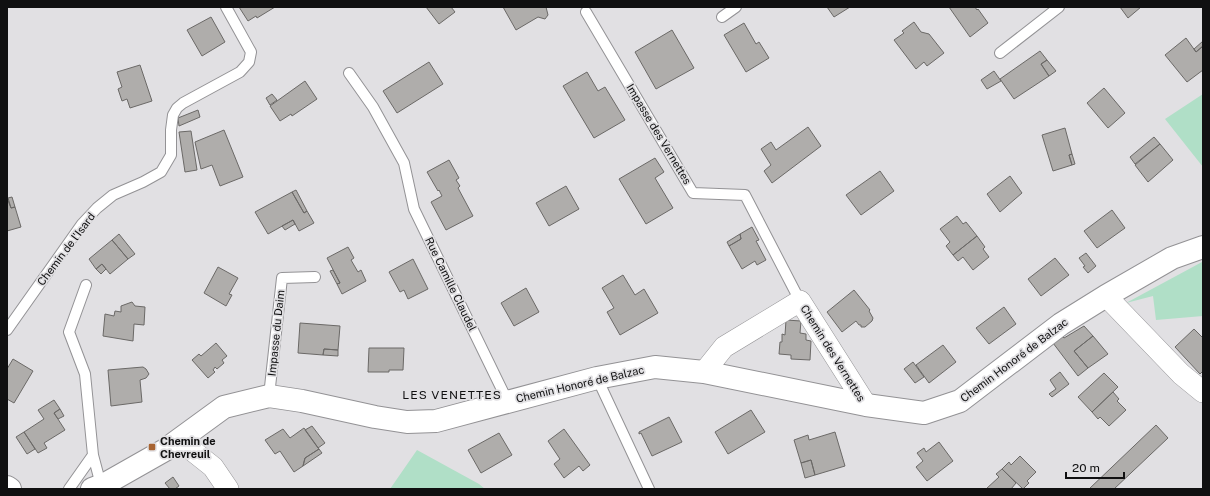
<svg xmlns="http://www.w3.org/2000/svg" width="1210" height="496" font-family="'Public Sans',sans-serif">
<rect width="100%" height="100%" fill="#e1e0e3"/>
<path fill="#b0dfc7" d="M1203,94v73l-38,-48z
M1202,262l1,54 -47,4 -3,-24 -27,7z
M417,450l62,34 6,5h-95z"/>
<path fill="#afadab" stroke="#6b6967" d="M239,7h36l-18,11 -1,-2 -8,5z
M426,7h25l4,5 -16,12z
M503,7h43l2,8 -3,4 -7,-2 -22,13z
M827,7h23l-16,10z
M949,7h26l2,3 1,-1 10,14 -18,14z
M1120,7h21l-13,11z
M211,17l14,25 -23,14 -15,-26z
M914,22l7,10 8,2 15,19 -17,13 -3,-4 -8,7 -22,-29 10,-7 -2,-2z
M744,23l12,21 3,-2 10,16 -23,14 -22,-37z
M672,30l22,38 -38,21 -21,-37z
M1186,38l10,14 7,-6v24l-16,12 -22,-27z
M1203,41v5l-7,6 -2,-3z
M1040,51l7,9 -6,4 8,12 -35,23 -14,-20z
M1047,60l9,11 -7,5 -8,-12z
M429,62l14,22 -46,29 -14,-22z
M140,65l12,36 -22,7 -3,-9 -5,2 -4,-12 4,-2 -5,-15z
M994,71l7,10 -14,8 -6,-9z
M587,72l11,19 7,-4 20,33 -31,18 -31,-52z
M305,81l12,18 -25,17 -1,-2 -11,7 -10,-15z
M1104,88l21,25 -17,15 -21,-25z
M272,94l5,6 -7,5 -4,-7z
M198,110l2,7 -21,9 -1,-8z
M808,127l13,19 -49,37 -8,-12 7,-6 -10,-16 10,-7 5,8z
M1065,128l7,26 -3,1 3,10 -19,6 -11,-36z
M224,130l19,47 -23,9 -8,-21 -11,4 -6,-27z
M191,131l6,39 -12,2 -6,-40z
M1154,137l6,7 -25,20 -5,-7z
M1160,144l13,16 -25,22 -13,-17z
M1072,154l3,10 -3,1 -3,-10z
M655,158l9,14 -9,6 18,30 -27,16 -27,-45z
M449,160l10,18 -3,2 4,6 -2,2 15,28 -27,14 -15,-28 11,-6 -3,-6 -1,1 -11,-19z
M880,171l14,20 -33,24 -15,-20z
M1010,176l12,17 -22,19 -13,-18z
M566,186l13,23 -30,17 -13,-23z
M296,190l11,21 -3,2 -12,-21z
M292,192l12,21 3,-2 7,12 -15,8 -6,-11 -25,14 -13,-22z
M12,197l3,10 -4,1 -3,-10z
M7,198l4,10 4,-1 6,20 -14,4z
M1112,210l13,18 -28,20 -13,-17z
M957,216l6,8 3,-2 11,14 -24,19 -7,-9 4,-4 -10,-13z
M293,220l2,4 -10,6 -3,-4z
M752,227l7,13 -3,1 10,19 -9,5 -2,-4 -13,8 -13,-23 12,-7 -1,-5z
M119,234l16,20 -7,5 -16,-19z
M740,234l1,5 -12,7 -2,-4z
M977,236l8,11 -2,2 6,8 -16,13 -10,-13 -5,4 -5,-6z
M112,240l16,19 -18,15 -8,-10 -6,5 -7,-10z
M348,247l6,11 -3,2 7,12 3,-2 5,11 -24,13 -5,-10 3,-1 -13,-25z
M1086,253l10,13 -8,7 -5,-6 2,-1 -6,-8z
M1055,258l14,17 -28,21 -13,-17z
M413,259l15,30 -20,10 -4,-9 -4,2 -11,-20z
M102,264l4,5 -5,5 -5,-5z
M218,267l20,11 -9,16 3,1 -6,11 -22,-13z
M333,270l7,13 -3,1 -7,-13z
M623,275l12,20 9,-6 14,24 -38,22 -13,-23 7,-4 -12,-20z
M526,288l13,24 -25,14 -13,-23z
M854,290l16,20 -1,1 4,7 -1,3 -7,6h-4v-2h-2l-3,-4 -14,11 -15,-20z
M132,302l3,4 10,1 -1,18 -10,-1 -1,17 -30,-5 2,-22 9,2 1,-5 6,1v-6z
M1004,307l12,17 -27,20 -13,-16z
M786,320l15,1 -1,12 6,1v6l5,1 -1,19 -19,-1v-4l-12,-1 1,-12h2v-8l3,1z
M300,323l40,3 -2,24 -14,-1 -1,6 -25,-2z
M1084,326l9,10 -19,15 14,17 -10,8 -25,-33 9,-7 2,2z
M1194,329l9,9v33l-3,3 -25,-27z
M1093,336l15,18 -20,14 -14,-17z
M216,343l11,13 -5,4 2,3 -7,6 -2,-2 -2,3 2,2 -7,6 -16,-18 7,-6 2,2z
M943,345l13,17 -27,21 -13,-18z
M369,348h35l-1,22h-14v2h-21z
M324,349l14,1v6l-15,-1z
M13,359l20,12 -19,32 -7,-4v-30z
M913,362l11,15 -9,6 -11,-14z
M143,367l3,2 3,5 -3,4 -6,2 2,22 -31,4 -3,-36z
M1060,372l9,12 -17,13 -3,-3 7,-5 -6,-9z
M1104,373l14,14 -26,25 -14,-15z
M1113,392l6,7 -2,2 9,9 -17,16 -9,-9 -2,2 -6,-7z
M54,400l6,9 -6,4 11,17 -21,13 3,5 -9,5 -14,-21 20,-13 -6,-9z
M60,409l4,7 -6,3 -4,-6z
M751,410l14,22 -37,22 -13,-22z
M669,417l13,25 -30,14 -11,-23 -2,1v-2z
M1156,425l12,13 -54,51h-25z
M312,426l13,17 -7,5 -13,-18z
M304,428l15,21 -14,9 -2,8 -9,6 -14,-21 -5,3 -10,-14 18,-11 7,9z
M564,429l26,36 -7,6 -4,-5 -15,12 -10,-14 6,-5 -12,-18z
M24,432l11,17 -8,5 -11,-17z
M835,432l10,34 -30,9 -4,-15 -10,3 -7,-23 14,-5 1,5z
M499,433l13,22 -31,18 -13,-23z
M939,442l14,19 -26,20 -11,-14 7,-6 -6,-8 7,-5 2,4z
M319,449l3,4 -19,13 2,-8z
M1020,456l16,16 -9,9 2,2 -6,6 -21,-20 7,-7 2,3z
M811,460l4,15 -10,3 -4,-15z
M1002,469l14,14 -5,6h-25l13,-12 -3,-3z
M173,477l6,9 -4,3h-5l-5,-6z"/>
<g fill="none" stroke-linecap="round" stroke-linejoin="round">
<defs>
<path id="service" d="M586,12l107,181 52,2 55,106
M722,17l14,-10
M1000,53l59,-46
M349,73l24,34 31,56 10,46 94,193
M7,330l75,-106 15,-16 16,-13 30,-13 18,-10 10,-17v-25l2,-15 4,-7 6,-5 57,-31 9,-10 2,-10 -25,-45
M597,378l52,111
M269,396l13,-118 33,-1
M93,455l8,30
M69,489l24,-34 -8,-81 -16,-42 17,-47"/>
<path id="minor" d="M1106,296l75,78 22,18
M704,372l20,-25 76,-46 66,104
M179,440l34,27 15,22"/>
<path id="tertiary" d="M7,487l3,2
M92,489l13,-5 60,-34 59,-43 45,-11 33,5 73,16 32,5 29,-1 161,-43 58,-11 49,5 162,33 58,8 36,-12 101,-77 45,-28 66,-38 31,-11"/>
</defs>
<use href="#service" stroke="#939295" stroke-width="12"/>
<use href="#minor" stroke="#939295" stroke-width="22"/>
<use href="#tertiary" stroke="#939295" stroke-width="24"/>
<use href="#service" stroke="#fff" stroke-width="10"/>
<use href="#minor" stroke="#fff" stroke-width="21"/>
<use href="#tertiary" stroke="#fff" stroke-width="22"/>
</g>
<rect fill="#a76432" stroke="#e1e0e3" stroke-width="1.5" x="148" y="443" width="8" height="8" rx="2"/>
<g text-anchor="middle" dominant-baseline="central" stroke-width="3.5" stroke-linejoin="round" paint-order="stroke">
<g font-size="11" fill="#101011" stroke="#e1e0e3">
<text transform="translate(659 134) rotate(59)">Impasse des Vernettes</text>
<text transform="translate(66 249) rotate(-53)">Chemin de l'Isard</text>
<text transform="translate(451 284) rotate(64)">Rue Camille Claudel</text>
<text transform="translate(276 333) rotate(-84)">Impasse du Daim</text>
<text transform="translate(833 353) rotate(58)">Chemin des Vernettes</text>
<text transform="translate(1014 360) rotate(-37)">Chemin Honoré de Balzac</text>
<text transform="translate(580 384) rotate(-13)">Chemin Honoré de Balzac</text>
</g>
<g font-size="11" font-weight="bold" fill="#101011" stroke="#e1e0e3" text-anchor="start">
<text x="160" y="441">Chemin de<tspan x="160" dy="13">Chevreuil</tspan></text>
</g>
<g font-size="12" letter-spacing="1" fill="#101011" stroke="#e1e0e3">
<text x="452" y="395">LES VENETTES</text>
</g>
</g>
<rect width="1210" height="496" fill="none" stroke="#101011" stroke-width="16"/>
<path d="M1066 472v6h58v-6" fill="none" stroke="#101011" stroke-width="2"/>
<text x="1072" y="472" font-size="12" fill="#101011" stroke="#e1e0e3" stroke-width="3" paint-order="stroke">20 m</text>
</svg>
